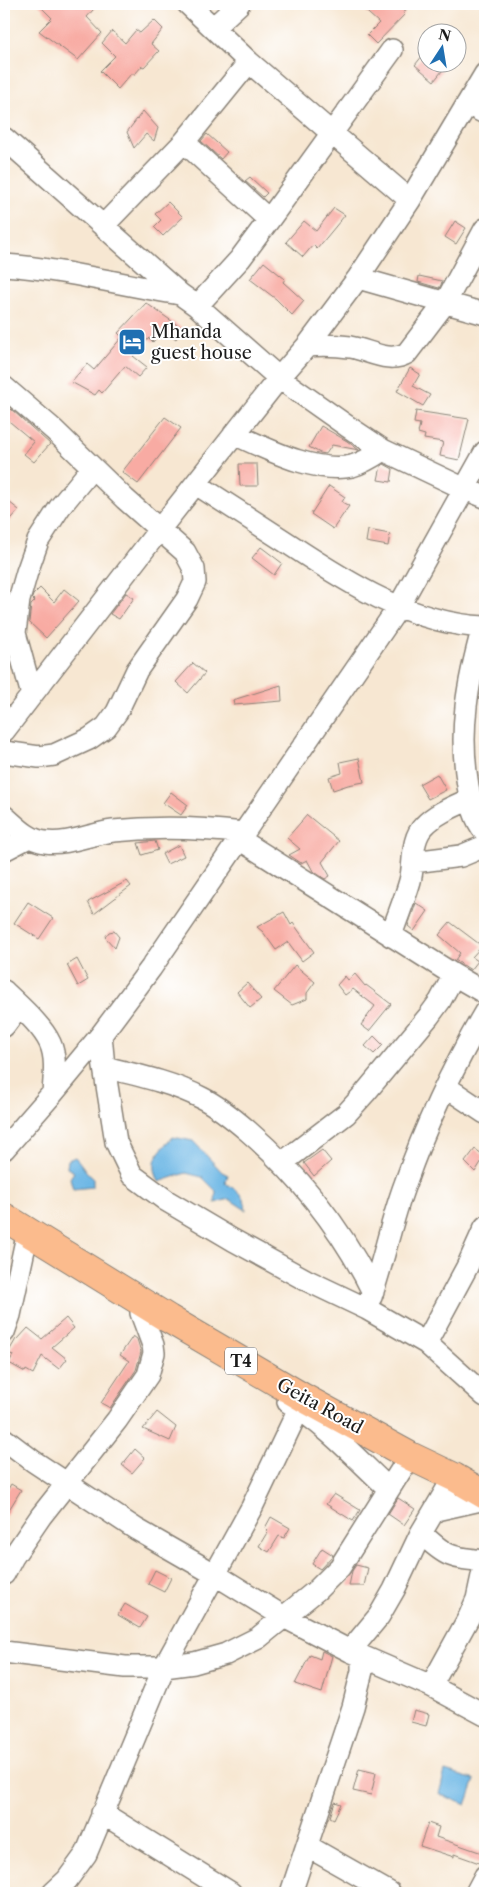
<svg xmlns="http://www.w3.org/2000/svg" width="489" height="1897" font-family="'Libre Caslon Text',serif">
<rect width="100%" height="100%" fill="#fff"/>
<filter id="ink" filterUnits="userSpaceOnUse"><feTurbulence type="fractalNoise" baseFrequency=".02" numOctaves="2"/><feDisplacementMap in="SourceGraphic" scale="10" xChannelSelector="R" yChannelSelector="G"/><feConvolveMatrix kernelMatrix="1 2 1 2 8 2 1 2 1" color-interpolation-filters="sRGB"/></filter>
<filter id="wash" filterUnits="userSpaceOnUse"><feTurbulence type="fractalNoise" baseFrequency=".0096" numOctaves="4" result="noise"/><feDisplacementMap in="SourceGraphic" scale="20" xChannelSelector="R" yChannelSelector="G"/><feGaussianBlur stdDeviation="1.12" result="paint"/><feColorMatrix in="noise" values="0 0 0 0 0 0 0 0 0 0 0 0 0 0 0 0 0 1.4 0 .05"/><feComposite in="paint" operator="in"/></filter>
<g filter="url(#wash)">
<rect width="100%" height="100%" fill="#f7e7d2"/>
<path fill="#6db7e5" stroke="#446a80" d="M173,1137l20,4 29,31 6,3 -3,8c12,7 20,12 21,27l-17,-11 -14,4 1,-12 -14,-14 -16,-4 -27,9c-10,-23 -1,-29 14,-45z
M75,1157c7,7 10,15 18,21v9l-20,2 -3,-11 4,-6 -7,-4 1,-8z
M445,1771l30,9 -9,25 -27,-11z"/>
<g id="blocks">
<path fill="#f8aba3" d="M38,4h60l-11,13 15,16 -24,27 -39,-29 13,-13z
M358,4h53l-8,9 2,1 -29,30 -9,-9 12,-12z
M154,20l9,9 -12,15 8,7 -15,16 -2,-1 -7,8h-4l-13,15 -18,-18 15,-15 -13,-13 10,-12 13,12 11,-13 4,3z
M423,55l3,3v4h6l10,9 -8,10 -19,-16z
M143,111l15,17 -4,13 -8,-7 -12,14 -7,-16z
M207,134l20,18 -6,7 -20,-18z
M250,177l17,16 -4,4 -18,-16z
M168,202l15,15 -20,19 -9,-9 7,-7 -6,-6z
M334,208l11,7 -28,34 -4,-4 -10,12 -17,-15 18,-21 12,10z
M455,221l11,7 -10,16 -11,-7z
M264,262l21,17 -2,3 21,19 -12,14 -16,-16 -26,-20z
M419,276l23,5 -1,4 -2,3 -21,-6z
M146,303l37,26 -7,10 -13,-10 -10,13 -4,-4 -16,18 14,11 -9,10 -13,-11 -23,27 -3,-3 -4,5 -24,-13 16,-18 7,6 28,-33 -4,-4z
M410,368l10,6 -7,12 17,9 -7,11 -26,-15z
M11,409l39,35 -16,18 -10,-8 10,-12 -30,-25z
M416,411l53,8 -10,41 -19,-4 3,-14 -19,-3 1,-4 -7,-2 2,-9 -6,-1z
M165,417l16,11 -43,56 -16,-12z
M321,426l26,15 12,9 -27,-5 -6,9 -6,-1 -11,-6z
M239,464h18l1,22h-18z
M384,464l9,5 -2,13 -13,-2 3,-14z
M329,486l16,11 -3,5 7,4 -16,23 -22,-15z
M4,498l15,12 -15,17z
M368,530l22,4 -2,12 -22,-4z
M261,547l21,16 -8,12 -22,-17z
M40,588l14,14 10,-13 15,12 -33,37 -17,-16 2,-17 4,-4 -3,-3 1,-3z
M126,593l8,5 -15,21 -9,-5z
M193,663l12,10 -17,20 -12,-11z
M281,685l1,16 -48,4 -1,-5z
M359,758l5,24 -16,3 -15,5 -4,-13 13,-4 -2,-11z
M437,774l9,16 -18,9 -9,-15z
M171,792l17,13 -7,10 -18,-12z
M307,815l32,26 -17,21 8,14 -5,3 -12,-8 -6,-11 -6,3 -12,-8 11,-6 -13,-11z
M155,841l3,9 -16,5 -4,-12z
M179,845l5,11 -17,8 -5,-10z
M127,881l4,5 -37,28 -6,-12z
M28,902l25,16 -14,21 -25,-16z
M416,903l12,8 -14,20 -6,-5z
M284,912l7,13 2,-2 21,29 -12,9 -14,-19 -12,8 -13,-18 -6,-5z
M450,922l32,24 -10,11 6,4 -7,9 -16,-10 5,-7 -21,-18z
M114,931l5,6 -4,11 -10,-11 4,-5z
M77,959l11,21 -10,6 -11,-21z
M295,965l20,17 -8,11v6l-15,6 -18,-14z
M355,974l10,12 1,-1 25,19 -22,27 -8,-6 14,-19 -22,-17 -8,6 -8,-10 8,-9 3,4z
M247,983l14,16 -11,9 -13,-16z
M374,1036l9,9 -9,9 -9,-8z
M475,1149l10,7 -10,16 -10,-10z
M322,1150l9,11 -17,15 -10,-13z
M66,1318l8,10 -22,19 15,12 -8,10 -17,-13 -9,18 -7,-4 -1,2 -16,-9 4,-8 -5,-2 8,-14 1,1 11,-12 14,11z
M133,1336l4,3 4,13 -5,18 -26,38 -9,-5 28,-42 -9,-6z
M157,1412l19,15 -6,14 -27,-12z
M135,1449l10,9 -13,15 -10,-8z
M11,1484l10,6 -17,28v-22z
M334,1494l26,16 -7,11 -27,-17z
M398,1498l17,11 -11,16 -16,-11z
M271,1517l19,11 -6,10 -5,-2 -10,16 -10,-6 9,-15 -3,-3z
M322,1548l11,7 -13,14 -8,-5z
M356,1565l12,3 -4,18h-15l3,-15z
M155,1570l16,8 -7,14 -16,-8z
M125,1604l22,13 -7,11 -22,-13z
M322,1651l10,5 -10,37 -27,-9 15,-29 10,4z
M414,1710l15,4 -3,12 -15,-4z
M359,1769l17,4 -5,22 -18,-4z
M335,1802l6,2 -7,15 -4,-2z
M428,1823l11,4 -3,10 49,17v10h-3l-28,-10v3l-34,-11z"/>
</g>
</g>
<g filter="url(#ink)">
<use href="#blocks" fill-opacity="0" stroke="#8a8277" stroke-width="1"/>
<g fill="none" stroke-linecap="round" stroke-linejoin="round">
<defs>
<path id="minor" d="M188,4l61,58 161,138
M213,28l26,-24
M467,104l18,9
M4,138l176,156 17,12 82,72 68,48 36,24 82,39 20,8
M184,142l85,78
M103,226l81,-84 65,-80
M4,265c59,4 117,20 176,29
M358,278l127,36
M197,306l43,-47 29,-39 123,-170
M307,346c14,-1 28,-1 43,1 19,3 39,17 57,6l38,-50 40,-74
M4,387l50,43 71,69 60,53 9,17 1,13 -8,17 -50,71 -20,42 -11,15 -17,12 -35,16 -15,2 -35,-5
M234,434c33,15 81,40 118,32 11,-3 22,-10 31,-16
M196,484c31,20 62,40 93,60 59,39 123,80 196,83
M483,627c-15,54 -25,102 -15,159 3,16 6,33 17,46
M32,695l-17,-62 4,-33 8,-28 11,-31 22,-34 32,-39
M4,731l155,-201 120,-152 28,-32 51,-68 52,-78 75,-126
M4,816c12,10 24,24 41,26 23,3 45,-8 68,-11 40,-4 89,-3 130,2
M239,839l215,136 31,18
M4,850l25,-13
M413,862l48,-6 24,-10
M391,936c6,-19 14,-37 19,-55 5,-18 0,-41 14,-55 12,-13 31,-20 46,-27
M4,991c14,14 38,34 46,52 7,15 4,35 3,50
M4,1026l15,-20
M101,1035l3,32 12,75 16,33 35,26 66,39 73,40 61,29 59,34 59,53
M104,1067c33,8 67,15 98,31 16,8 32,21 46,33 52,45 95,100 125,161
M446,1087l39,26
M4,1149l49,-56 48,-58 50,-67 247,-360 87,-156
M282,1163l64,-49 19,-21 64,-77 11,-15 14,-26
M371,1297c13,-37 20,-76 34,-113 21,-60 48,-117 80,-172
M4,1332l6,-17 18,-84
M426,1343l41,-76 18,-40
M288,1402c37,22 70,58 101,87
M4,1439l29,22 103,68 80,46 68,42 66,34 81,35 54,29
M436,1510l49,-11
M421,1533c25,24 30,25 64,28
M4,1574l9,-17 28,-41 76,-96 31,-45 6,-22 -1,-8 -12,-32
M350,1651l29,-35 15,-26 27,-57 33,-56
M4,1652l121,15h39l30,-4 32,-9 32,-16 59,-48 23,-23 70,-111
M431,1686l38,-69 8,-18 8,-37
M102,1813l129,80
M307,1846l83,47
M53,1893l14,-13 19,-26 78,-187 88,-160 52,-109
M291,1893l62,-186 9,-36v-15
M476,1893l9,-17"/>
<path id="highway" d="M4,1217l165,102 135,79 106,58 44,21 31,18"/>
</defs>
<use href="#minor" stroke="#8a8277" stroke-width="24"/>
<use href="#highway" stroke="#8a8277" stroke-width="30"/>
<use href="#minor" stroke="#fff" stroke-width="21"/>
<use href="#highway" stroke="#fbbb8d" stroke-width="28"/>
</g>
</g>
<defs>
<symbol id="hotel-square" viewBox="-11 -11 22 22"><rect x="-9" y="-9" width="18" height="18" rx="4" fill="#1f6fb2" stroke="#fff"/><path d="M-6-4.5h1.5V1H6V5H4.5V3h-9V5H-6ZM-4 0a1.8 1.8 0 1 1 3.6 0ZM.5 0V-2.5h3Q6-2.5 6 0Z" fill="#fff"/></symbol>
</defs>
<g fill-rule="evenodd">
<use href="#hotel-square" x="116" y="326" width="32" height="32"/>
</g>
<g text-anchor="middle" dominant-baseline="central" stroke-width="4" stroke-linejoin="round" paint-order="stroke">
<rect fill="#fff" stroke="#606060" stroke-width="1" x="225" y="1347.5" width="32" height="27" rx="4"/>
<g font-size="16" font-weight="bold" fill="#1c1c1c">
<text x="241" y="1361">T4</text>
</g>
<g font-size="18" fill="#1c1c1c" stroke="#fff" text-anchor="start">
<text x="151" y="332">Mhanda<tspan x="151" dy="21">guest house</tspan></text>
</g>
<g font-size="18" fill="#1c1c1c" stroke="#fff">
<text transform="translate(320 1406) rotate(29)">Geita Road</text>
</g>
</g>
<rect width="489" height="1897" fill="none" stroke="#fff" stroke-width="20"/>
<g transform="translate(442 48) rotate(12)"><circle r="24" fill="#ffffff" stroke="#a4a4a4"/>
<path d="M0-4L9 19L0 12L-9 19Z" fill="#1f6fb2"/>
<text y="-8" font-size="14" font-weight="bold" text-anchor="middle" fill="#1c1c1c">N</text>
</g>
</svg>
